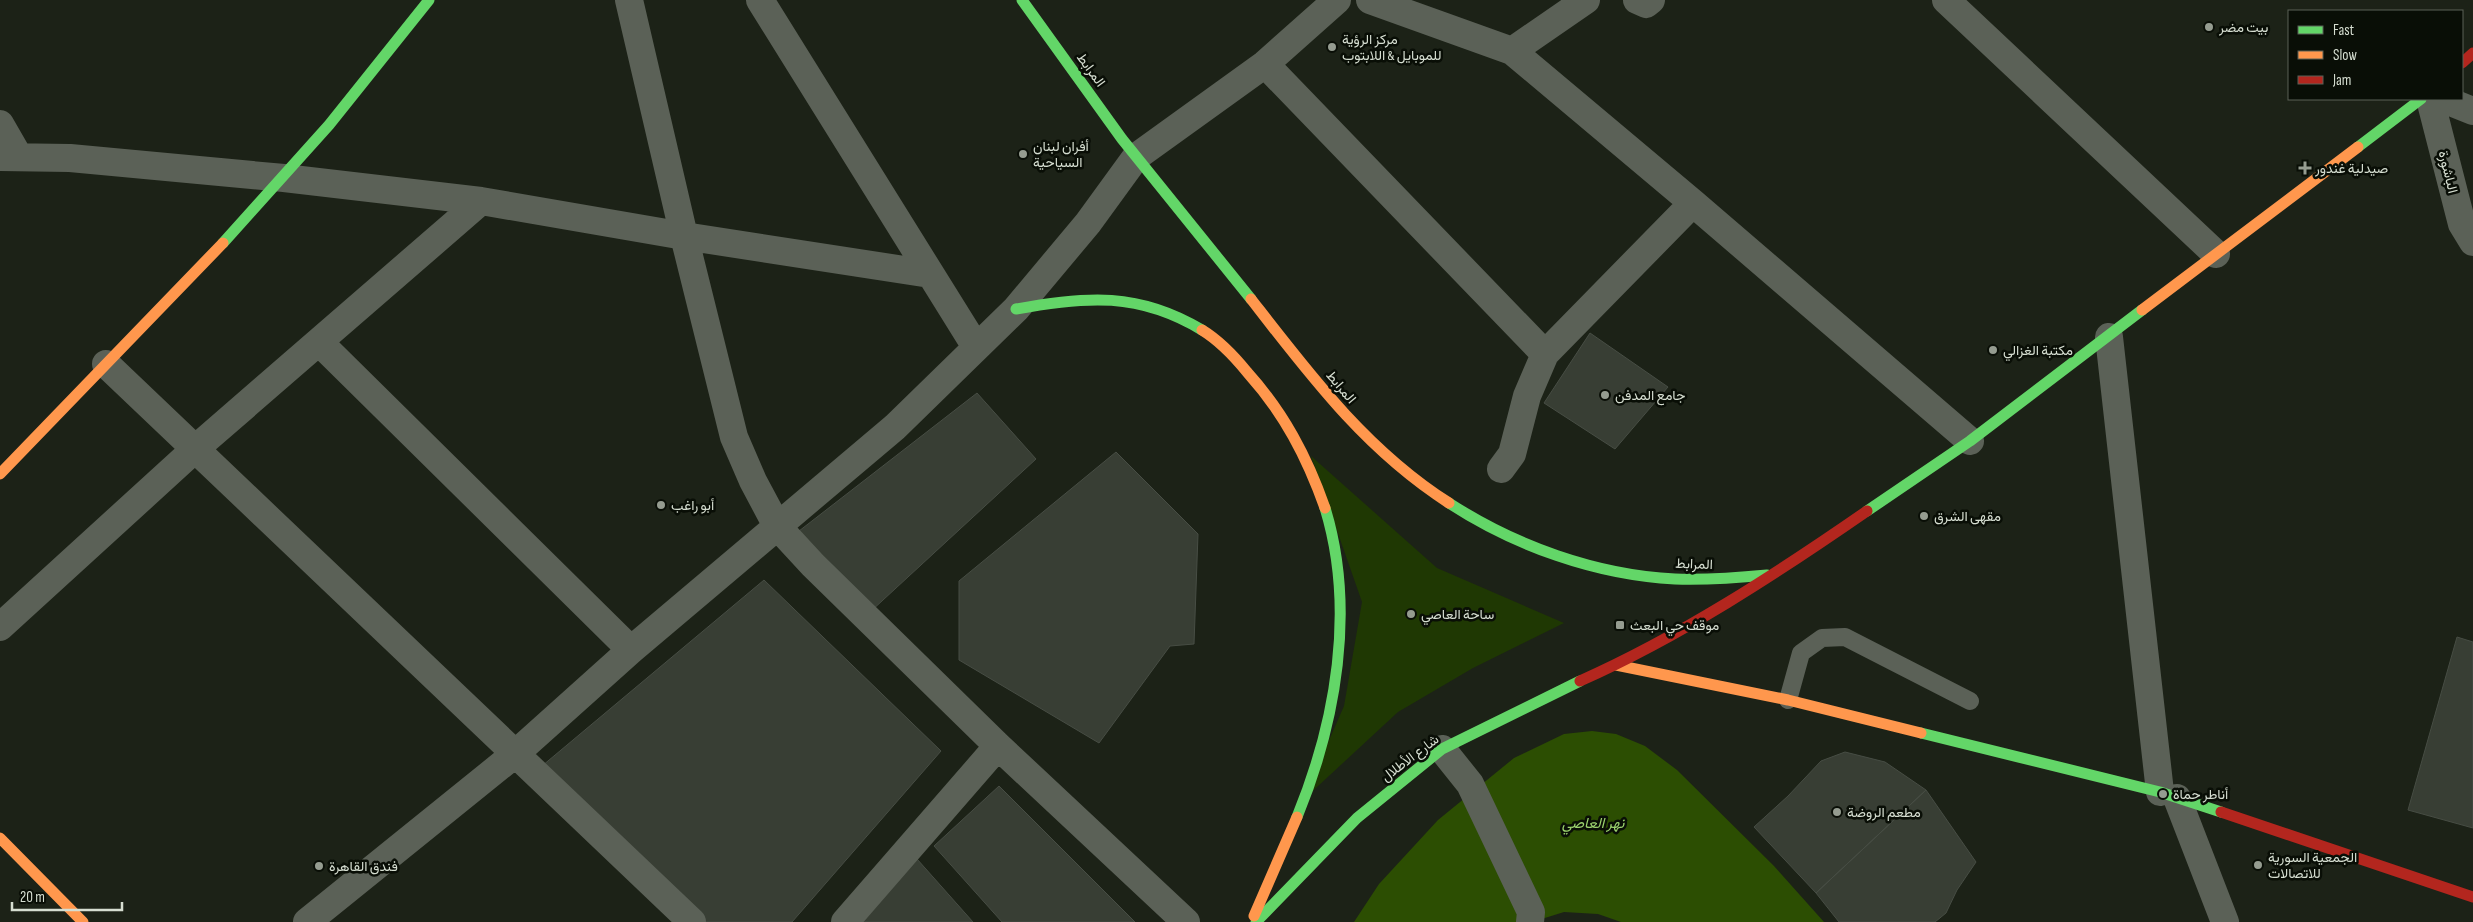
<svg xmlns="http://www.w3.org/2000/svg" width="2473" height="922" font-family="'Sofia Sans Condensed',Vazirmatn,sans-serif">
<rect width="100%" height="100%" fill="#1c2217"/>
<path fill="#1f3803" d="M1311,456l126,112 127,55 -91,45 -75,44 -95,88 41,-94 18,-104z"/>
<path fill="#2c4e02" d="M1592,731l24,3 29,12 32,24 97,96 50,56h-203l-23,-8 -34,-2 -32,10h-178l25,-38 59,-64 76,-62 50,-24z"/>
<path fill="#383e34" stroke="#474d44" d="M1590,333l78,54 -53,62 -71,-46z
M977,393l59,66 -166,153 -80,-74z
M1116,452l82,82 -4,110 -24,2 -71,97 -140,-83v-79z
M764,580l177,171 -149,171h-89l-167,-151z
M2457,637l16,5v186l-65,-18z
M1845,752l40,10 41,28 -110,103 -62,-66 34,-31 33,-35z
M999,786l136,136h-133l-68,-76z
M1926,790l50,72 -19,28 -11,23 -11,9h-96l-23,-29z
M917,859l56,63h-112z"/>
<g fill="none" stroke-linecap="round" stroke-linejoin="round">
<path stroke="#5b6157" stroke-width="18" d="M1788,700l13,-47 21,-15 23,-1 125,64"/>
<path stroke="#5b6157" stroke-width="28" d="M629,0l55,236 50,201 19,44 24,45 36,39 185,181 188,176
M760,0l216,347
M1370,0l142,51 181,152 277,238
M1637,0l9,4 5,-4
M1946,0l270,254
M1512,51l74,-51
M1265,64l280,290 148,-151
M2430,99l32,125 11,18
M2443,99l30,12
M0,124l19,33
M0,157l70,1 214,20 197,23 203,35 246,38
M2109,337l51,455
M320,343l311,307
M106,364l586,558
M1501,469l11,-15 15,-58 18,-42
M0,627l195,-178 286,-248
M1442,749l28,35 61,128 -1,10
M2177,798l48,124
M307,922l208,-168 116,-104 264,-223 121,-118 72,-86 48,-66 129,-93 72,-64
M845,922l153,-176"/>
<path stroke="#63d668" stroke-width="11" d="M1022,0l100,139 129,160
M2358,147l63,-48
M223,243l106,-118 100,-125
M1016,309c70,-13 123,-17 186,21
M1449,503c66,43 147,72 226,76 31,1 61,-1 92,-4
M1867,511l103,-70 172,-131
M1921,733l239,59 61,20
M1297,817c39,-95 59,-208 28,-309
M1256,922l101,-104 85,-69 138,-68"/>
<path stroke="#ff974d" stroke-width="11" d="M1251,299c59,76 115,151 198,204
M2142,310l216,-163
M1202,330c18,11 32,26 45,42 37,41 60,85 78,136
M0,474l223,-231
M1616,665l172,35 133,33
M0,838l83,84
M1254,916l43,-99"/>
<path stroke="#b3261e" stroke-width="11" d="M2462,63l11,-10
M1580,681c101,-45 196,-107 287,-170
M2221,812l252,85"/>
</g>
<g fill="#959c90" stroke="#090e06" stroke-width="2">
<circle cx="2209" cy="27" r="5"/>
<circle cx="1332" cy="47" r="5"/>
<circle cx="1023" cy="154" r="5"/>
<path d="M2302.5 160.5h5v5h5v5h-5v5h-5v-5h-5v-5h5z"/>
<circle cx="1993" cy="350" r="5"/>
<circle cx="1605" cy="395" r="5"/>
<circle cx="661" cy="505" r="5"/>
<circle cx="1924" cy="516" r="5"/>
<circle cx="1411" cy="614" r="5"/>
<rect x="1615" y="620" width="10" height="10" rx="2.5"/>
<circle cx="2163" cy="794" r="5"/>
<circle cx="1837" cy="812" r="5"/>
<circle cx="2258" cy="865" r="5"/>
<circle cx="319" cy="866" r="5"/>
</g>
<g text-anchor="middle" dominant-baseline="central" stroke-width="5" stroke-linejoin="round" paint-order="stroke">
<g font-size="14" fill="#d6ded1" stroke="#090e06" text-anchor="start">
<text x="2219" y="27">بيت مضر</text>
<text x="1342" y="39">مركز الرؤية<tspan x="1342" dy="16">للموبايل &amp; اللابتوب</tspan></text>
<text x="1033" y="146">أفران لبنان<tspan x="1033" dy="16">السياحية</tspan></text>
<text x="2315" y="168">صيدلية غندور</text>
<text x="2003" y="350">مكتبة الغزالي</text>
<text x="1615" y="395">جامع المدفن</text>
<text x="671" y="505">أبو راغب</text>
<text x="1934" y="516">مقهى الشرق</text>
<text x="1421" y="614">ساحة العاصي</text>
<text x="1630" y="625">موقف حي البعث</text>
<text x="2173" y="794">أناطر حماة</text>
<text x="1847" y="812">مطعم الروضة</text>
<text x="2268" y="857">الجمعية السورية<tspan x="2268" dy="16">للاتصالات</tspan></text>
<text x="329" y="866">فندق القاهرة</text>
</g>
<g font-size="14" fill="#d6ded1" stroke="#090e06">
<text transform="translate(1091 70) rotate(54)">المرابط</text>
<text transform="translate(2448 172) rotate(76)">الباشورة</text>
<text transform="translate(1341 387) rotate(50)">المرابط</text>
<text transform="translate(1694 564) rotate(2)">المرابط</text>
<text transform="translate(1410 758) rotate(-37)">شارع الأطلال</text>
</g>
<g font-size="15" font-style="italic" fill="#9bd26e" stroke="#090e06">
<text x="1593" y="823">نهر العاصي</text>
</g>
</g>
<rect x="2288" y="10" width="175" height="90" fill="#090e06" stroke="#5b6157"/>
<rect x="2298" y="26" width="25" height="8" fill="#63d668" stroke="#5b6157"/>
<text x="2333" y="35" font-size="15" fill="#d6ded1">Fast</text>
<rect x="2298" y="51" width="25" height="8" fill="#ff974d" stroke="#5b6157"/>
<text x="2333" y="60" font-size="15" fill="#d6ded1">Slow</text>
<rect x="2298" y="76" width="25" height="8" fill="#b3261e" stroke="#5b6157"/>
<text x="2333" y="85" font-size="15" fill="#d6ded1">Jam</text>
<path d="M12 902v8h110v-8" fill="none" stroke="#d6ded1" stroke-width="2.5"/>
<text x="20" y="902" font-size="15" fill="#d6ded1" stroke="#090e06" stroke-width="4" paint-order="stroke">20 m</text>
</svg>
